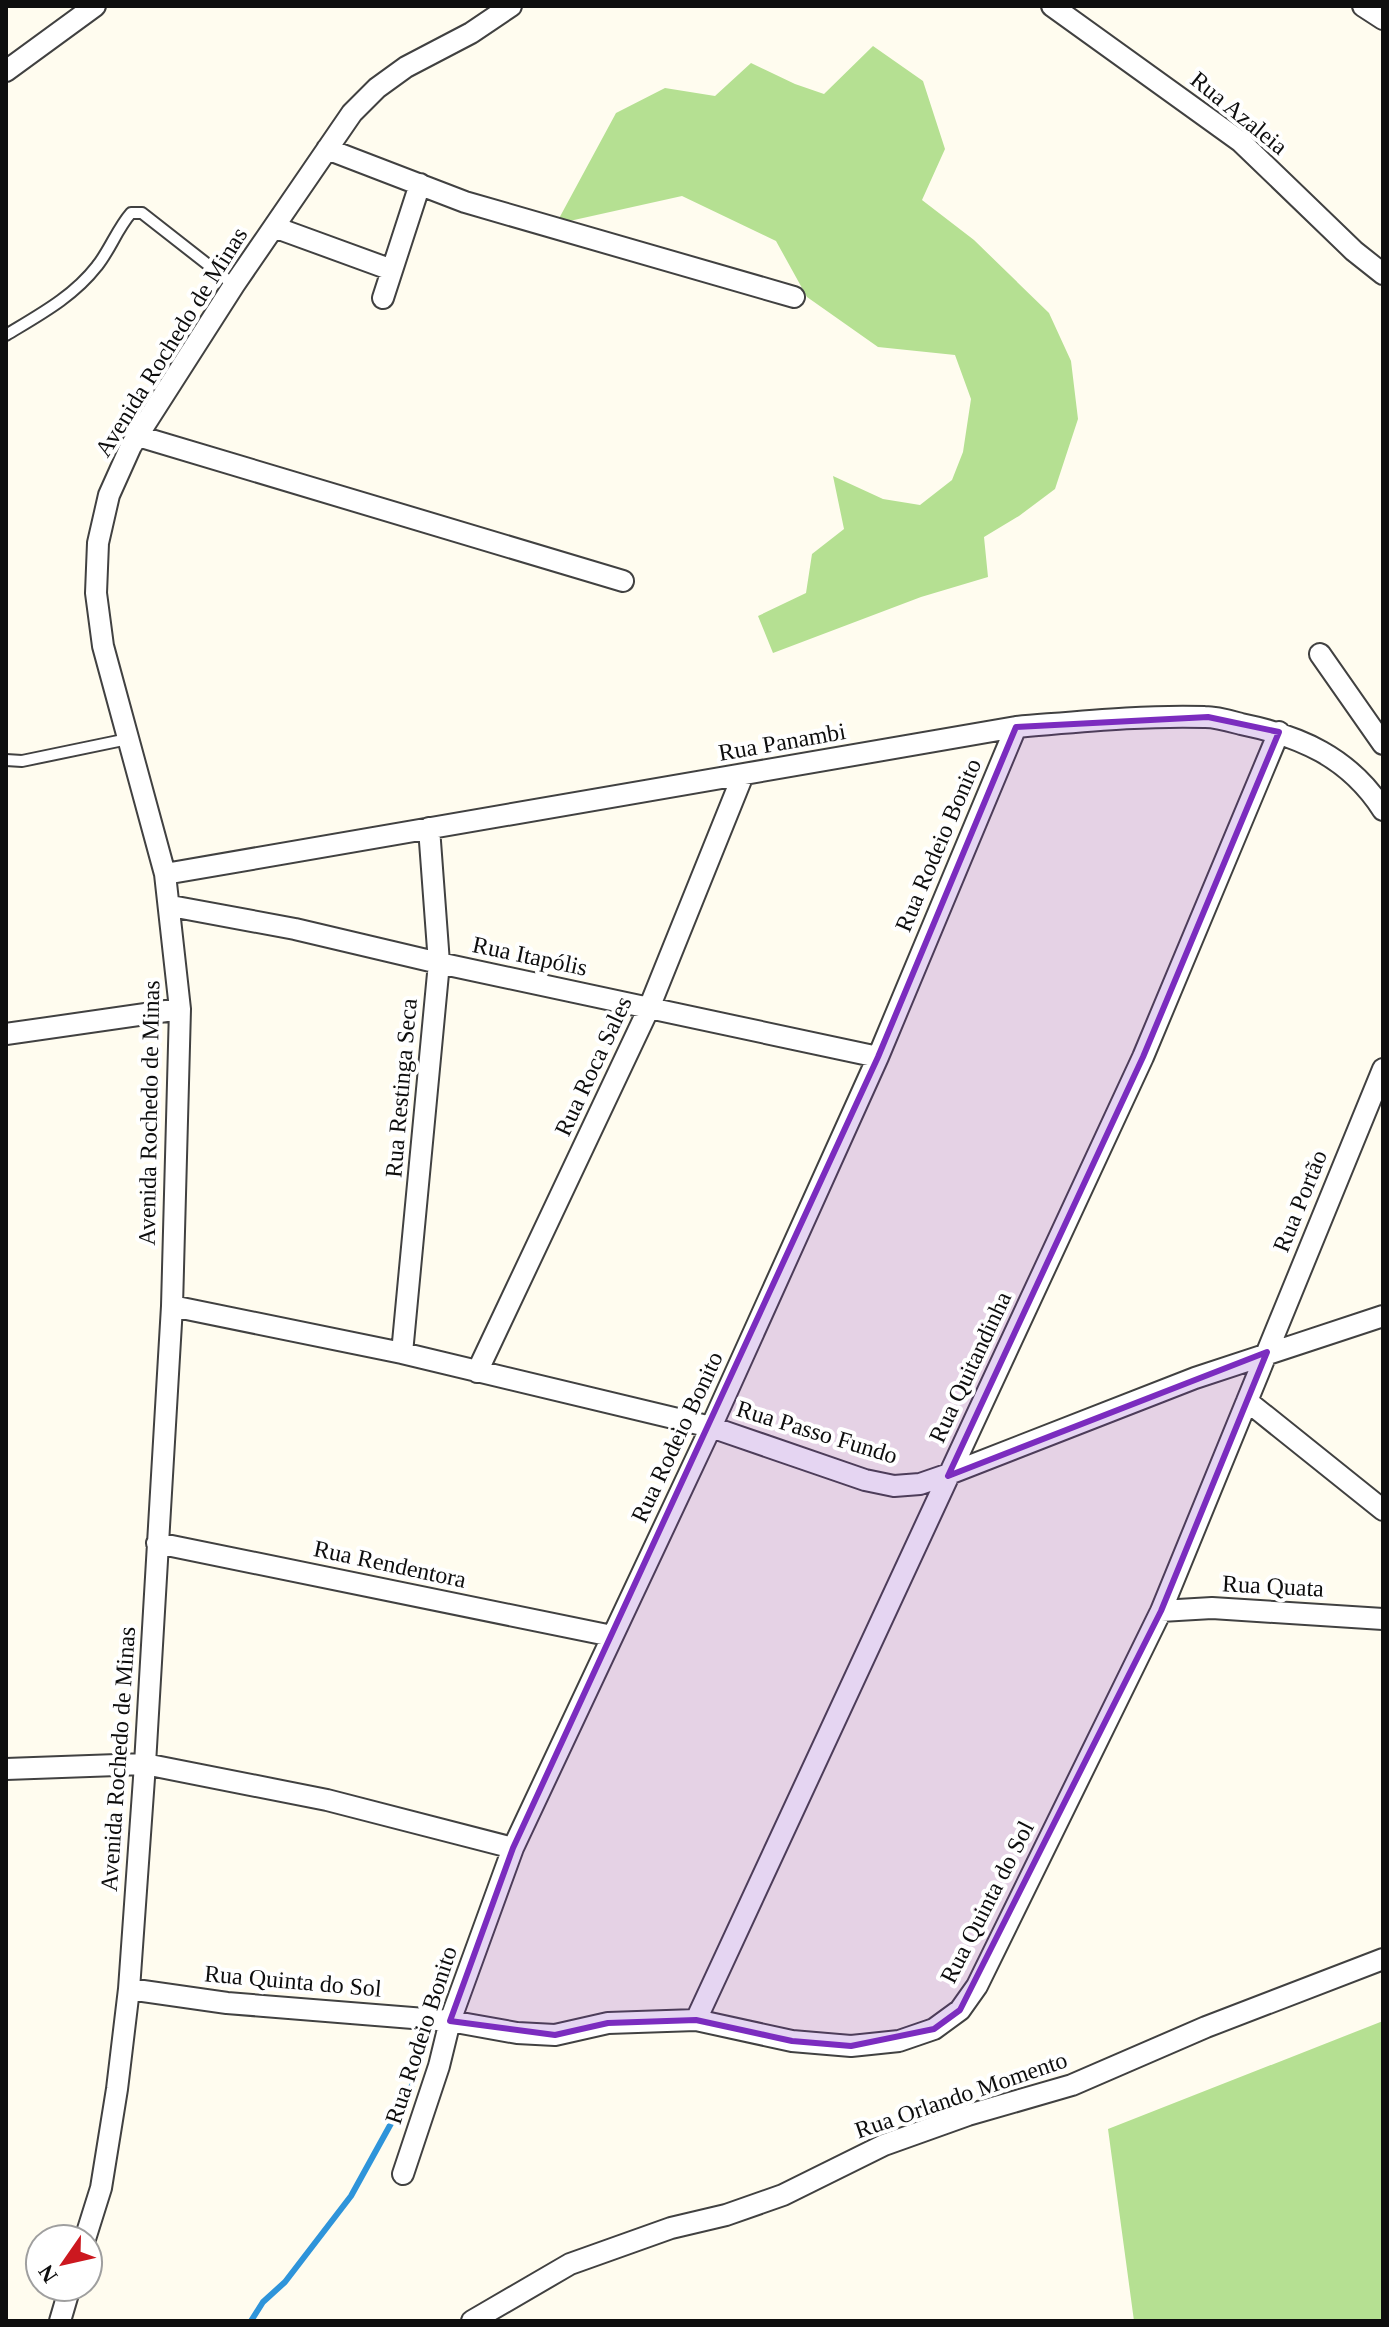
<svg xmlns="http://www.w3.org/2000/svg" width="1389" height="2327" font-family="'Times New Roman',serif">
<rect width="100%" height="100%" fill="#fffcef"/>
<path fill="#b5e092" d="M873,46l50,35 22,68 -23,51 52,40 75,73 22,48 7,58 -23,70 -36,27 -35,21 4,40 -67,20 -148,56 -15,-37 48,-23 6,-39 32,-25 -11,-53 50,23 37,6 32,-25 11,-28 8,-53 -16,-44 -77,-8 -71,-50 -31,-56 -94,-45 -126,28 60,-111 49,-25 50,8 36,-33 44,21 29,10z
M1383,2021v300h-249l-26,-192z"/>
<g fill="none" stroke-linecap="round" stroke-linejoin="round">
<path stroke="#2e94da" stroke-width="6" d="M251,2321l12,-19 22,-20 66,-86 64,-116"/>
<defs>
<path id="lane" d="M6,335c33,-20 67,-38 91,-69 13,-16 20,-37 34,-53h11l92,72
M6,760l16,1 106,-22"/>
<path id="street" d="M1052,6l189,136 113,109 29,23
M1363,6l20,13
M6,71l89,-65
M327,149l138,53 329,95
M274,227l118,43
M383,298l37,-114
M138,436l485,145
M1320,654l63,90
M165,874l851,-147c62,-5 126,-12 189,-10 12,0 25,4 36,7 59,12 108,33 142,86
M171,906l124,23 144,34 439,94
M6,1034l174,-25
M172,1306l230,47 309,74 154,53 29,6 26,-2 29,-10 246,-96 188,-62
M402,1353l37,-390 -10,-135
M477,1372l172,-364 94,-233
M1247,1401l136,109
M157,1543l455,93
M1161,1611l51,-3 171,11
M6,1769l139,-5 182,36 186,48
M129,1989l98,14 223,18 67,12 38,2 53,-12 88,-3 96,21 59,5 48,-5 35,-12 26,-19 17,-24 184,-375 222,-542
M696,2020l447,-963 136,-325
M403,2174l36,-108 11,-45 63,-173 198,-421 167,-370 138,-330
M85,2239l16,-51 16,-99 12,-100 16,-225 27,-458 8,-297 -15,-135 -62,-228 -7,-53 2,-50 11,-48 22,-49 103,-161 118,-172 25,-25 29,-21 65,-34 40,-27
M60,2321l10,-34
M472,2321l98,-57 101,-36 55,-13 57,-20 101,-50 84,-30 104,-30 134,-58 177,-68"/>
</defs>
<use href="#lane" stroke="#414141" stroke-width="14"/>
<use href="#street" stroke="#414141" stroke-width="24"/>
<use href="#lane" stroke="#fff" stroke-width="10"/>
<use href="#street" stroke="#fff" stroke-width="20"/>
</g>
<path fill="#7b2cbf" fill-opacity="0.2" stroke="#7b2cbf" stroke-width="6" stroke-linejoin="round" d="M1208,717l71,15 -136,325 -195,419 319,-124 -106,259 -201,399 -26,19 -83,17 -59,-5 -96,-21 -88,3 -53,12 -105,-14 63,-173 365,-791 138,-330z"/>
<g text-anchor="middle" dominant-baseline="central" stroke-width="8" stroke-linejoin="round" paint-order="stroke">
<g font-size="24" fill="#0e0e0e" stroke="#fff">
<text transform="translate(1239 113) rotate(39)">Rua Azaleia</text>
<text transform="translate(171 342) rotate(-58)">Avenida Rochedo de Minas</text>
<text transform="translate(782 742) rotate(-10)">Rua Panambi</text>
<text transform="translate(938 845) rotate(-67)">Rua Rodeio Bonito</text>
<text transform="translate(530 956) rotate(12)">Rua Itapólis</text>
<text transform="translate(593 1066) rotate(-65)">Rua Roca Sales</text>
<text transform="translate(401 1088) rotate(-85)">Rua Restinga Seca</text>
<text transform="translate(149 1113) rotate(-89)">Avenida Rochedo de Minas</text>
<text transform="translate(1300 1201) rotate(-68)">Rua Portão</text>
<text transform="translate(970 1367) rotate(-65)">Rua Quitandinha</text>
<text transform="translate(817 1432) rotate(17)">Rua Passo Fundo</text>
<text transform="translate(677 1437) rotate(-65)">Rua Rodeio Bonito</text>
<text transform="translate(390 1564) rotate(12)">Rua Rendentora</text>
<text transform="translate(1273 1586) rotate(3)">Rua Quata</text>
<text transform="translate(118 1759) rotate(-86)">Avenida Rochedo de Minas</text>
<text transform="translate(987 1902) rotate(-63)">Rua Quinta do Sol</text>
<text transform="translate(293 1981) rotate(5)">Rua Quinta do Sol</text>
<text transform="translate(421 2035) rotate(-72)">Rua Rodeio Bonito</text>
<text transform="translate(961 2095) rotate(-19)">Rua Orlando Momento</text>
</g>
</g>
<rect width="1389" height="2327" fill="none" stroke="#0e0e0e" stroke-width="16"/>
<g transform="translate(64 2263) rotate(236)"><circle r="38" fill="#ffffff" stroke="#9f9f9f" stroke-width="2"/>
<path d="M0-6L14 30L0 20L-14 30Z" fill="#cc181f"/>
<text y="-12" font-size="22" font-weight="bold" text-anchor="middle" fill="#0e0e0e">N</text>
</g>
</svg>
